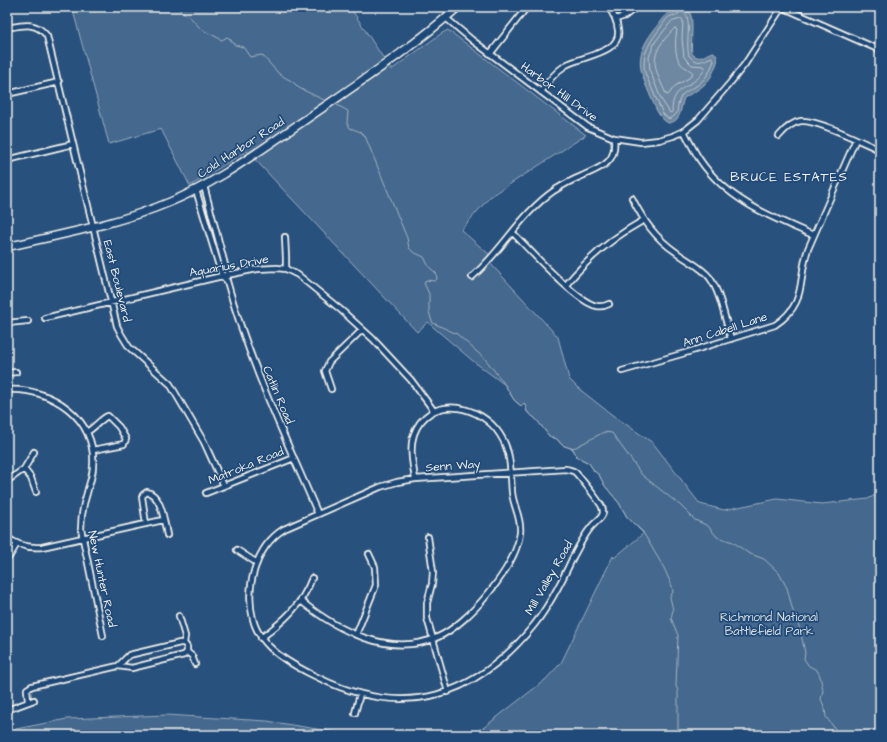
<svg xmlns="http://www.w3.org/2000/svg" width="887" height="742" font-family="'Architects Daughter',sans-serif">
<rect width="100%" height="100%" fill="#28517e"/>
<filter id="ink" filterUnits="userSpaceOnUse"><feTurbulence type="fractalNoise" baseFrequency=".025" numOctaves="2"/><feDisplacementMap in="SourceGraphic" scale="8" xChannelSelector="R" yChannelSelector="G"/><feConvolveMatrix kernelMatrix="1 2 1 2 8 2 1 2 1" color-interpolation-filters="sRGB"/></filter>
<g filter="url(#ink)">
<path fill="#45688e" stroke="#9cacbb" d="M72,7h278l41,63 51,-37 6,-3 138,105 -96,62 -29,33 30,26 -1,7 68,74 11,42 9,9 33,26 42,29 47,61 24,6 53,-11 45,5 46,-5 12,-7v243h-413l16,-7 62,-48 16,-17 52,-107 1,2 30,-25 -17,-16 -8,-14 -14,-17 -6,-11 -5,-4 -5,-8 -12,-6 -4,-8 -11,-4 -5,-6 -7,-2 -14,-18 -9,-7 -2,-8 -1,-1 -3,3 -7,-6 -9,-15 -32,-24 -40,-34 -5,-5 -11,10 -170,-181 -57,35 -29,-57 -52,15z
M166,715l101,6 87,14h-344l6,-6 51,-10z"/>
<path fill="#6e88a2" stroke="#a4b2be" d="M681,7l8,4c6,9 1,30 3,43 10,8 12,-1 22,-2 6,7 3,11 0,18 -5,15 -17,20 -30,28 -4,10 -2,24 -16,25 -9,-5 -12,-14 -16,-23 -14,-33 -19,-44 5,-74 5,-7 9,-15 18,-14z"/>
<g fill="none" stroke-linecap="round" stroke-linejoin="round">
<path stroke="#bec7cc" stroke-width="1" d="M681,11h2c10,8 2,31 6,45 10,9 12,5 23,1l2,4c-3,6 -5,13 -9,17 -14,17 -26,7 -28,35l-4,4 -4,2 -6,-5 -18,-41c-4,-19 5,-31 16,-46 2,-3 6,-10 10,-11 2,-1 4,0 6,-1z
M682,19l1,2 -1,18 2,18 8,8 12,1 1,2c-9,22 -33,13 -33,44l-2,1 -9,-14 -11,-28 -1,-14 6,-15 16,-20z
M675,28l2,2c-2,10 -3,26 4,34 4,4 10,6 12,9l-4,5 -14,8 -7,9 -2,-1c-9,-21 -18,-34 -2,-54 4,-4 7,-9 11,-12z"/>
<path stroke="#a4b2be" stroke-width="1" d="M176,7l16,12 9,10 21,11 5,-3 2,1 6,7 8,2 7,10 12,-2 17,19 14,8 6,6 27,13
M335,104l13,7 -1,12 3,5 11,4 4,4 42,102 2,10 4,4 11,5 5,10 7,6 1,6 -2,2 -9,-1 -2,3 5,11v17l2,8 2,4 24,11 29,26 17,22 11,18 7,6 3,-3 1,1 2,8 9,7 14,18 7,2 5,6 11,4 4,8 12,6 5,8 5,4 6,11 14,17 8,14 17,17 20,34 8,18 1,6 -3,5 3,13 -2,8 7,17 -2,51 2,5v44
M571,448l5,-1 28,-15 8,1 30,42 39,31 14,14 13,6 9,11 16,5 15,11 16,6 15,14 8,15 6,23 7,18 5,24 -1,6 5,7 8,4 3,6 3,14 -2,9 4,10 1,8 10,13v5"/>
<defs>
<path id="street" d="M782,7l98,43
M446,18l26,22 116,87 26,11 27,4 18,-2 14,-4 11,-5 14,-11 32,-37 15,-19 37,-57
M616,19l9,-3 11,-9
M7,28c16,-3 29,-7 40,8l70,290 4,8 8,13 41,37 34,58 20,44
M490,54l37,-47
M541,92c7,-11 14,-20 25,-27 16,-9 56,-12 52,-35 -1,-9 -4,-16 -10,-23
M7,94l52,-12
M684,131c5,10 10,20 16,29 27,40 71,57 113,75
M779,136c6,-7 13,-14 22,-15 16,-2 63,22 79,29
M7,160l66,-16
M204,186l24,90
M196,190l26,86 5,5c22,81 58,156 91,233
M632,198c11,22 23,40 44,54 11,9 25,14 34,26 11,16 15,42 21,61
M513,233c16,16 64,70 84,73 5,1 8,0 12,-2
M285,237l1,21v11
M472,277c30,-26 49,-64 83,-87 8,-5 17,-10 27,-14 19,-9 35,-12 32,-38
M566,285c22,-27 47,-48 78,-65
M45,318l177,-42 35,-7 20,-1 9,1 12,6 43,35 32,29 38,41 23,31
M7,323l21,-2
M622,371l63,-18 90,-28c33,-22 22,-44 33,-76l48,-110
M7,373l9,-1
M331,389l-6,-18 4,-9 33,-32
M7,390c44,-3 90,28 86,76 0,10 -4,18 -6,27 -4,12 -6,23 -6,36l22,107
M87,432c7,-4 16,-15 21,-16l11,11 7,12 -2,5 -31,6
M24,469l7,9 5,14
M566,469c3,1 6,1 9,3 4,4 25,30 27,35 1,2 1,4 1,6 -1,5 -5,7 -8,10 -10,9 -15,22 -22,34 -11,24 -23,48 -39,68 -59,73 -129,95 -215,53 -25,-12 -59,-29 -66,-59 -8,-31 2,-72 31,-90l96,-42 17,-5 18,-3z
M7,481l17,-12 10,-17
M206,493l88,-35
M146,524l-4,-27 1,-2 4,-3c15,3 17,30 20,43
M7,537c10,9 22,11 35,10l121,-27
M428,537l5,35 -1,12 -5,19v15l21,74
M7,546l3,-6
M237,550l20,13
M7,558l2,-1 8,-13
M301,601c37,30 89,57 137,36 31,-14 78,-70 82,-104 2,-15 -7,-27 -8,-41 -2,-24 0,-43 -16,-63 -22,-26 -68,-33 -82,5 -5,14 -1,31 1,45
M179,616l6,20 -1,7
M356,635l20,-50 -1,-18 -6,-13
M261,638c23,-17 41,-33 51,-60
M187,652l5,4 3,8
M28,702l-1,-13 5,-3 86,-20 14,2 52,-13 3,-3v-5l-3,-4h-4l-51,12 -11,11
M7,710l27,-10
M355,713l5,-19"/>
<path id="secondary" d="M7,247c55,-13 111,-23 163,-45 48,-20 90,-52 132,-80 53,-37 108,-72 156,-115"/>
</defs>
<use href="#street" stroke="#f4f1e8" stroke-width="8"/>
<use href="#secondary" stroke="#f4f1e8" stroke-width="10"/>
<use href="#street" stroke="#1f4a7a" stroke-width="4.5"/>
<use href="#secondary" stroke="#1f4a7a" stroke-width="7"/>
</g>
</g>
<g text-anchor="middle" dominant-baseline="central" stroke-width="3.5" stroke-linejoin="round" paint-order="stroke">
<g font-size="12" fill="#f4f1e8" stroke="#1f4a7a">
<text transform="translate(559 92) rotate(36)">Harbor Hill Drive</text>
<text transform="translate(241 148) rotate(-33)">Cold Harbor Road</text>
<text transform="translate(229 266) rotate(-10)">Aquarius Drive</text>
<text transform="translate(117 281) rotate(76)">East Boulevard</text>
<text transform="translate(725 330) rotate(-18)">Ann Cabell Lane</text>
<text transform="translate(278 395) rotate(67)">Catlin Road</text>
<text transform="translate(246 466) rotate(-22)">Matroka Road</text>
<text transform="translate(453 466) rotate(-4)">Senn Way</text>
<text transform="translate(549 578) rotate(-60)">Mill Valley Road</text>
<text transform="translate(102 579) rotate(78)">New Hunter Road</text>
</g>
<g font-size="12" fill="#dadcda" stroke="#1f4a7a">
<text x="769" y="617">Richmond National<tspan x="769" dy="14">Battlefield Park</tspan></text>
</g>
<g font-size="13" letter-spacing="1" fill="#f4f1e8" stroke="#1f4a7a">
<text x="789" y="177">BRUCE ESTATES</text>
</g>
</g>
<rect width="887" height="742" fill="none" stroke="#1f4a7a" stroke-width="24"/>
<rect x="12" y="12" width="863" height="718" fill="none" stroke="#f4f1e8" stroke-width="1.5" filter="url(#ink)"/>
</svg>
